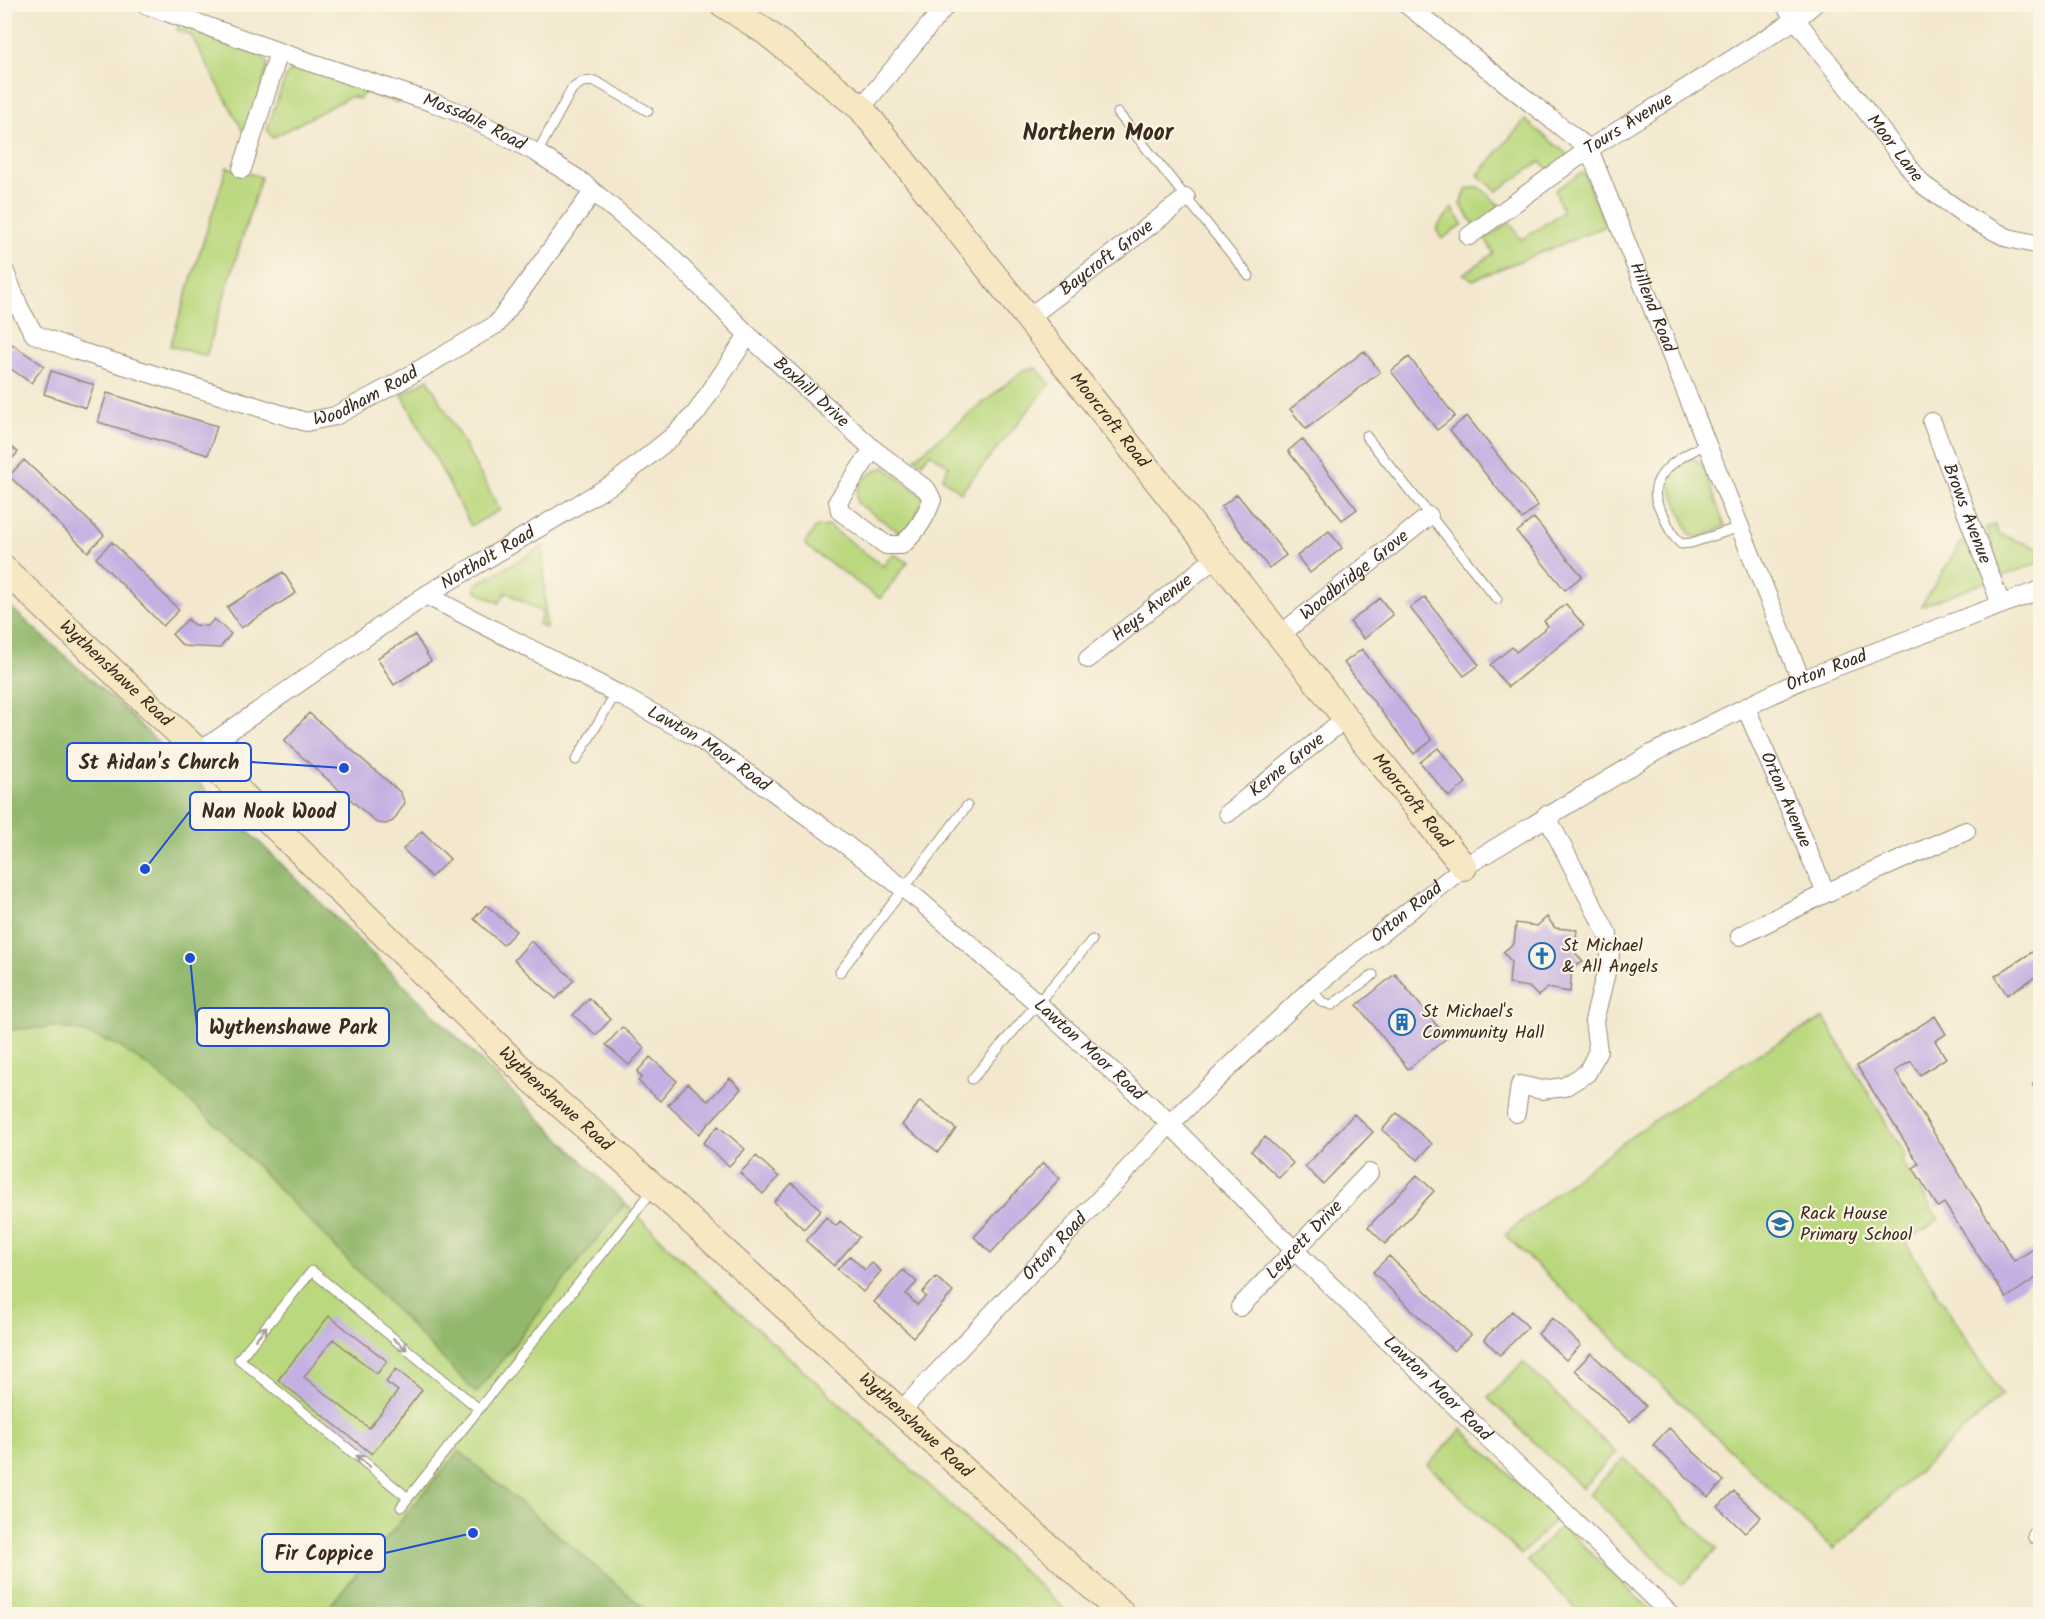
<svg xmlns="http://www.w3.org/2000/svg" width="2045" height="1619" font-family="Kalam,sans-serif">
<rect width="100%" height="100%" fill="#fcf5e5"/>
<filter id="ink" filterUnits="userSpaceOnUse"><feTurbulence type="fractalNoise" baseFrequency=".0167" numOctaves="2"/><feDisplacementMap in="SourceGraphic" scale="12" xChannelSelector="R" yChannelSelector="G"/><feConvolveMatrix kernelMatrix="1 2 1 2 8 2 1 2 1" color-interpolation-filters="sRGB"/></filter>
<filter id="wash" filterUnits="userSpaceOnUse"><feTurbulence type="fractalNoise" baseFrequency=".008" numOctaves="4" result="noise"/><feDisplacementMap in="SourceGraphic" scale="24" xChannelSelector="R" yChannelSelector="G"/><feGaussianBlur stdDeviation="1.35" result="paint"/><feColorMatrix in="noise" values="0 0 0 0 0 0 0 0 0 0 0 0 0 0 0 0 0 1.4 0 .05"/><feComposite in="paint" operator="in"/></filter>
<g filter="url(#wash)">
<rect width="100%" height="100%" fill="#f3e8ce"/>
<path fill="#bad87e" stroke="#7a814e" stroke-width="1.5" d="M179,23l77,26 12,15 -16,62 -9,5 -52,-96 -14,-5z
M299,66l101,30 -2,7 -33,-11 -6,7 -8,-3 -79,42 -5,-9 18,-51 5,-7z
M1525,120l47,38 -20,14 -12,-10 -43,29 -19,-16z
M227,167l34,10 -55,179 -36,-10z
M1581,173l3,1 21,49 -1,4 -131,53 -10,-6 31,-21 -9,-14 25,-17 11,18 42,-28 -8,-22z
M1480,187l22,21 -26,19 -16,-23 7,-15z
M1452,208l11,16 -21,15 -6,-10z
M1037,368l13,16 -89,108 -19,-14 7,-12 -19,-13 -8,10 -7,-5 110,-89z
M428,379l72,131 -29,16 -69,-132z
M1691,457l11,7 23,62 -26,12 -9,-3 -24,-59 5,-10z
M885,467l39,31 -13,28 -12,6 -42,-29c-4,-19 13,-31 28,-36z
M1995,525l4,9 41,15v13l-37,14 -17,-48z
M829,526l54,40 10,-12 15,8 -27,36h-2l-73,-52 -1,-3 11,-16z
M1973,539l15,42 -67,25 40,-63z
M543,547l3,81 -8,-4 5,-11 -37,-21 -7,11 -23,-12 -1,-6z
M4,602l123,110 550,543 393,359h-1065z
M1824,1018l82,138 -5,4 38,60 -34,22 97,153 -169,154 -328,-314c98,-83 204,-158 319,-217z
M1523,1362l93,91 -34,35 -94,-90z
M1462,1429l94,90 -35,36 -93,-90z
M1624,1458l93,91 -35,36 -93,-91z
M1562,1525l92,89h-72l-55,-53z"/>
<path fill="#93b86d" stroke="#677146" stroke-width="1.5" d="M5,602l122,110 498,491 -149,190 -257,-266 -65,-57 -39,-26 -36,-13 -22,-4 -41,2 -11,4z
M459,1451l192,163h-328z"/>
<g id="blocks">
<path fill="#c4b0e2" d="M12,344l32,22 -13,17 -27,-19v-9z
M1364,351l16,21 -74,57 -16,-20z
M1409,357l46,59 -18,14 -46,-59z
M51,371l43,14 -8,23 -42,-14z
M107,393l110,33 -9,29 -110,-33z
M1467,416l71,90 -16,13 -72,-89z
M1302,439l55,70 -15,11 -54,-69z
M4,441l14,11 -14,16z
M24,460l80,75 -16,17 -79,-76z
M1237,494l49,61 -17,13 -48,-61z
M1534,518l48,58 -17,14 -48,-58z
M1329,531l13,17 -32,25 -13,-17z
M112,542l67,68 -16,16 -67,-68z
M283,572l13,21 -55,35 -14,-21z
M1425,597l54,68 -15,11 -54,-68z
M1380,598l13,17 -29,24 -14,-17z
M1566,604l18,22 -76,61 -18,-22 22,-18 4,5 32,-26 -4,-5z
M188,619l6,6 14,1 6,-7 17,15 -11,14 -37,-2 -11,-12z
M415,635l16,26 -37,24 -17,-27z
M1362,649l70,91 -18,14 -70,-91z
M309,713l91,79 5,11 -12,18 -7,3 -9,-1 -93,-82z
M1438,748l28,35 -17,14 -29,-35z
M422,831l28,28 -19,18 -28,-28z
M486,905l30,26 -13,14 -29,-26z
M1547,917l8,11 22,2 -3,21 9,11 -11,6 -2,24 -22,-4 -10,8 -9,-9 -20,-3 2,-23 -8,-9 11,-9 2,-20 21,3z
M531,941l43,39 -18,19 -42,-39z
M2040,947v27l-33,21 -12,-19z
M1395,974l52,64 -39,31 -51,-64z
M589,998l22,21 -15,16 -23,-20z
M1935,1016l11,18 -11,7 11,17 -26,17 -9,-14 -16,10 119,190 26,-16v30l-34,23 -62,-95 -6,4 -25,-39 6,-4 -62,-98z
M622,1027l23,21 -16,17 -23,-20z
M650,1057l27,24 -17,20 -22,-20 4,-4 -5,-5z
M730,1078l11,11 -42,45 -31,-29 20,-22 20,18z
M2040,1080v17l-7,-13z
M920,1101l36,28 -18,23 -36,-27z
M1397,1113l35,31 -14,16 -36,-30z
M1354,1114l19,18 -50,52 -18,-17z
M718,1126l27,23 -16,17 -26,-23z
M1265,1137l28,26 -14,15 -28,-27z
M756,1156l23,21 -16,17 -23,-21z
M1043,1163l17,15 -69,75 -17,-16z
M1417,1175l17,16 -49,53 -17,-17z
M792,1183l29,27 -17,19 -30,-27z
M826,1217l10,9 4,-5 19,16 -25,29 -28,-25z
M850,1256l15,14 7,-7 9,8 -18,21 -26,-23z
M1389,1256l82,79 -17,16 -81,-79z
M903,1270l14,12 -11,12 11,11 9,-9 -4,-3 14,-16 17,15 -40,45 -39,-35z
M1512,1311l16,16 -28,28 -16,-16z
M329,1316l58,45 -10,13 -44,-35 -29,38 65,51 29,-37 -12,-9 10,-13 26,21 -50,64 -94,-74z
M1552,1318l29,27 -15,15 -28,-26z
M1591,1353l55,53 -16,16 -55,-52z
M1669,1428l55,53 -16,16 -55,-52z
M1734,1491l27,26 -16,16 -27,-26z"/>
</g>
</g>
<g filter="url(#ink)">
<use href="#blocks" fill-opacity="0" stroke="#978976" stroke-width="1.5"/>
<g fill="none" stroke-linecap="round" stroke-linejoin="round">
<defs>
<path id="lane" d="M1288,4h12
M1118,113l131,163
M537,153l35,-64 10,-7 13,-1 53,30
M1366,436l131,163
M1707,444c-20,9 -57,27 -51,55 1,6 5,12 8,17 4,11 8,20 17,28l10,-1 49,-16
M576,760l40,-67
M840,972l127,-166
M1311,989l11,13 10,3 41,-30
M972,1079l120,-139
M408,1498l-169,-139 73,-88 167,138
M401,1507l252,-317"/>
<g id="street">
<path id="s1" d="M144,4l135,48 152,50 32,12 74,39 41,26 89,74 81,82 125,114 54,41 5,10c-7,19 -15,31 -30,45h-16l-46,-34 -2,-10 35,-52"/>
<path id="s2" d="M1406,4l183,145 212,531"/>
<path id="s3" d="M1784,4l138,180 49,35 37,19 32,7"/>
<path d="M861,108l86,-104"/>
<path d="M242,169l37,-117"/>
<path id="s4" d="M1469,236l120,-87 206,-129 19,-16"/>
<path id="s5" d="M4,270l16,39 14,25 41,16 231,72 29,-6 60,-32 102,-60 96,-132"/>
<path id="s6" d="M1028,318l158,-120"/>
<path id="s7" d="M1932,422l69,182"/>
<path id="s8" d="M426,595l190,98 82,45 123,88 99,75 116,101 126,114 133,135 375,363"/>
<path id="s9" d="M1281,634l148,-118"/>
<path id="s10" d="M1088,659l130,-103"/>
<path id="s11" d="M1746,708l80,185"/>
<path id="s12" d="M199,752l227,-157 190,-113 57,-46 23,-23 52,-78"/>
<path id="s13" d="M1228,813l118,-95"/>
<path d="M1740,936l86,-43 140,-62"/>
<path d="M1516,1113l4,-28 22,5 22,-3 23,-14 11,-22 -4,-30 16,-65 -2,-21 -62,-120"/>
<path id="s14" d="M1240,1307l129,-134"/>
<path id="s15" d="M899,1413l271,-289 141,-135 153,-122 189,-114 148,-73 239,-90"/>
<path d="M2037,1536l3,-4"/>
</g>
<g id="secondary">
<path id="s16" d="M723,4l43,28 95,76 603,759"/>
<path id="s17" d="M4,569l195,183 331,326 125,110 467,426"/>
</g>
</defs>
<use href="#lane" stroke="#978976" stroke-width="11"/>
<use href="#street" stroke="#978976" stroke-width="20"/>
<use href="#secondary" stroke="#978976" stroke-width="28"/>
<use href="#lane" stroke="#fff" stroke-width="9"/>
<use href="#street" stroke="#fff" stroke-width="18"/>
<use href="#secondary" stroke="#f7e8c3" stroke-width="26"/>
</g>
<defs><path id="oneway-shaft" d="M-6 0H5M1.5-3L5.5 0L1.5 3" fill="none" stroke-width="1.6" stroke-linecap="round" stroke-linejoin="round" transform="scale(1.5)"/></defs>
<g stroke="#a79f9a">
<use href="#oneway-shaft" transform="translate(261 1333) rotate(-50)"/>
<use href="#oneway-shaft" transform="translate(400 1344) rotate(39)"/>
<use href="#oneway-shaft" transform="translate(363 1461) rotate(-141)"/>
</g>
</g>
<defs>
<symbol id="church-ring" viewBox="-11 -11 22 22"><circle r="9.5" fill="#fcf5e5" stroke="#1f6fb2" stroke-width="1.5"/><path d="M-1.2-6h2.4v3.5h3.3v2.4h-3.3V6h-2.4V-.1h-3.3v-2.4h3.3Z" fill="#1f6fb2"/></symbol>
<symbol id="building-ring" viewBox="-11 -11 22 22"><circle r="9.5" fill="#fcf5e5" stroke="#1f6fb2" stroke-width="1.5"/><path d="M-4-6H4V6H1V3H-1V6H-4ZM-2.5-4.3h1.7v1.8h-1.7ZM.8-4.3h1.7v1.8H.8ZM-2.5-1h1.7V.8h-1.7ZM.8-1h1.7V.8H.8Z" fill="#1f6fb2"/></symbol>
<symbol id="school-ring" viewBox="-11 -11 22 22"><circle r="9.5" fill="#fcf5e5" stroke="#1f6fb2" stroke-width="1.5"/><path d="M0-5L7-2L0 1L-7-2ZM-4 1L0 2.5L4 1V4Q0 6-4 4Z" fill="#1f6fb2"/></symbol>
</defs>
<g fill-rule="evenodd">
<use href="#church-ring" x="1527" y="941" width="30" height="30"/>
<use href="#building-ring" x="1387" y="1007" width="30" height="30"/>
<use href="#school-ring" x="1765" y="1209" width="30" height="30"/>
</g>
<g text-anchor="middle" dominant-baseline="central" stroke-width="4.5" stroke-linejoin="round" paint-order="stroke">
<g font-size="18" fill="#3b2a1e" stroke="#fcf5e5">
<text stroke="none"><textPath href="#s1" startOffset="351">Mossdale Road</textPath></text>
<text stroke="none"><textPath href="#s4" startOffset="195">Tours Avenue</textPath></text>
<text stroke="none"><textPath href="#s3" startOffset="182">Moor Lane</textPath></text>
<text stroke="none"><textPath href="#s6" startOffset="99">Baycroft Grove</textPath></text>
<text stroke="none"><textPath href="#s2" startOffset="404">Hillend Road</textPath></text>
<text stroke="none"><textPath href="#s1" startOffset="786">Boxhill Drive</textPath></text>
<text stroke="none"><textPath href="#s5" startOffset="422">Woodham Road</textPath></text>
<text stroke="none"><textPath href="#s16" startOffset="572">Moorcroft Road</textPath></text>
<text stroke="none"><textPath href="#s7" startOffset="98">Brows Avenue</textPath></text>
<text stroke="none"><textPath href="#s12" startOffset="348">Northolt Road</textPath></text>
<text stroke="none"><textPath href="#s9" startOffset="94">Woodbridge Grove</textPath></text>
<text stroke="none"><textPath href="#s10" startOffset="82">Heys Avenue</textPath></text>
<text stroke="none"><textPath href="#s15" startOffset="1200">Orton Road</textPath></text>
<text stroke="none"><textPath href="#s17" startOffset="153">Wythenshawe Road</textPath></text>
<text stroke="none"><textPath href="#s8" startOffset="322">Lawton Moor Road</textPath></text>
<text stroke="none"><textPath href="#s13" startOffset="76">Kerne Grove</textPath></text>
<text stroke="none"><textPath href="#s16" startOffset="1058">Moorcroft Road</textPath></text>
<text stroke="none"><textPath href="#s11" startOffset="100">Orton Avenue</textPath></text>
<text stroke="none"><textPath href="#s15" startOffset="714">Orton Road</textPath></text>
<text stroke="none"><textPath href="#s8" startOffset="808">Lawton Moor Road</textPath></text>
<text stroke="none"><textPath href="#s17" startOffset="765">Wythenshawe Road</textPath></text>
<text stroke="none"><textPath href="#s14" startOffset="93">Leycett Drive</textPath></text>
<text stroke="none"><textPath href="#s15" startOffset="228">Orton Road</textPath></text>
<text stroke="none"><textPath href="#s8" startOffset="1294">Lawton Moor Road</textPath></text>
<text stroke="none"><textPath href="#s17" startOffset="1251">Wythenshawe Road</textPath></text>
</g>
<g font-size="18" fill="#3b2a1e" stroke="#fcf5e5" text-anchor="start">
<text x="1562" y="946">St Michael<tspan x="1562" dy="21">&amp; All Angels</tspan></text>
<text x="1422" y="1012">St Michael's<tspan x="1422" dy="21">Community Hall</tspan></text>
<text x="1800" y="1214">Rack House<tspan x="1800" dy="21">Primary School</tspan></text>
</g>
<g font-size="24" font-weight="bold" fill="#3b2a1e" stroke="#fcf5e5">
<text x="1098" y="133">Northern Moor</text>
</g>
</g>
<path fill="none" stroke="#1d4ed8" stroke-width="2" d="M344 768L251 762M145 869L190 811M190 958L197 1027M473 1533L385 1553"/>
<g fill="#1d4ed8" stroke="#fcf5e5" stroke-width="2">
<circle cx="344" cy="768" r="6"/>
<circle cx="145" cy="869" r="6"/>
<circle cx="190" cy="958" r="6"/>
<circle cx="473" cy="1533" r="6"/>
</g>
<g fill="#fcf5e5" stroke="#1d4ed8" stroke-width="2">
<rect x="67" y="743" width="184" height="38" rx="6"/>
<rect x="190" y="792" width="159" height="38" rx="6"/>
<rect x="197" y="1008" width="192" height="38" rx="6"/>
<rect x="262" y="1534" width="123" height="38" rx="6"/>
</g>
<g font-size="20" text-anchor="middle" font-weight="bold" fill="#3b2a1e">
<text x="159" y="769">St Aidan's Church</text>
<text x="269" y="818">Nan Nook Wood</text>
<text x="293" y="1034">Wythenshawe Park</text>
<text x="324" y="1560">Fir Coppice</text>
</g>
<rect width="2045" height="1619" fill="none" stroke="#fcf5e5" stroke-width="24"/>
</svg>
